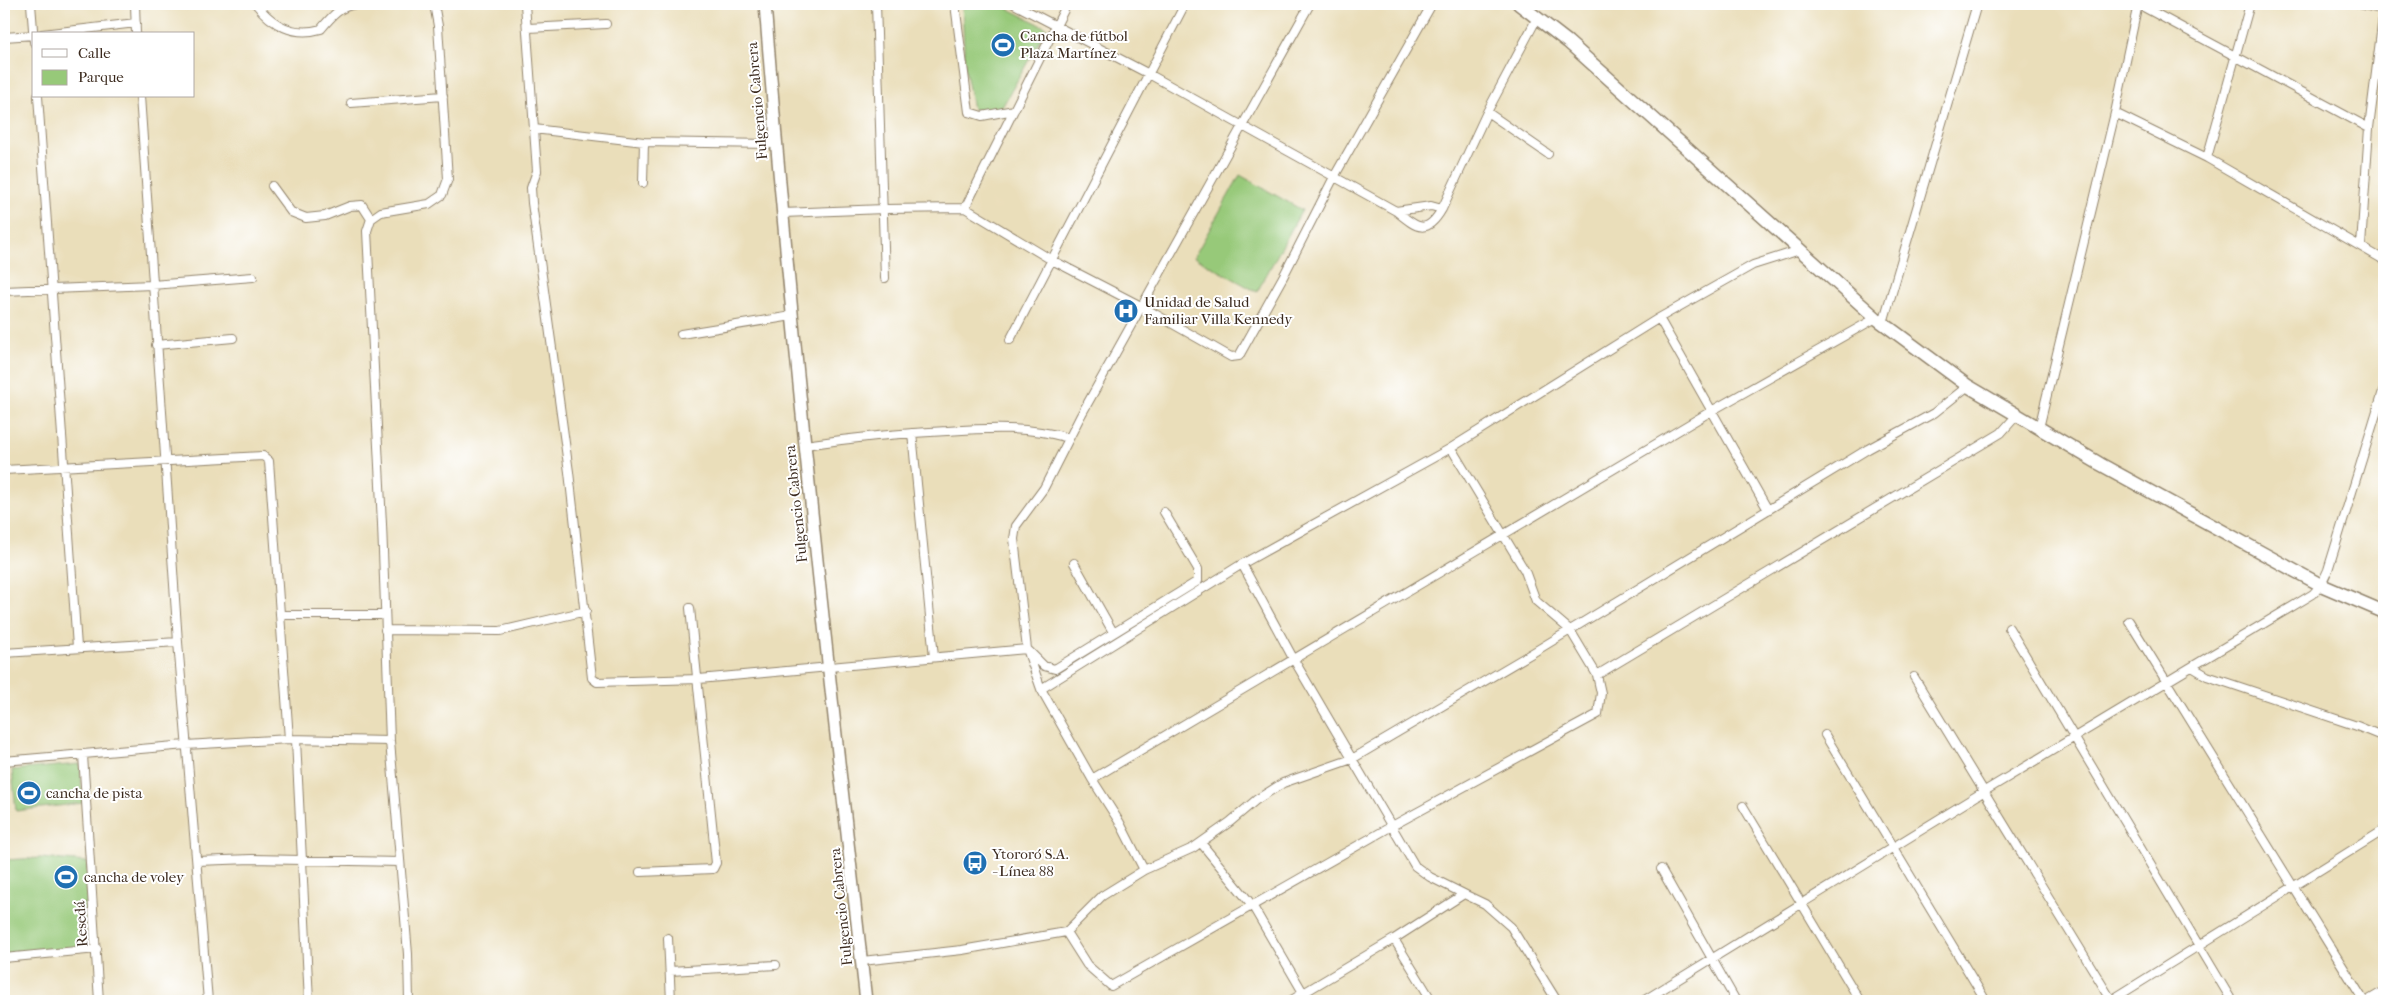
<svg xmlns="http://www.w3.org/2000/svg" width="2388" height="1005" font-family="'IM FELL French Canon',serif">
<rect width="100%" height="100%" fill="#fff"/>
<filter id="ink" filterUnits="userSpaceOnUse"><feTurbulence type="fractalNoise" baseFrequency=".02" numOctaves="2"/><feDisplacementMap in="SourceGraphic" scale="10" xChannelSelector="R" yChannelSelector="G"/><feConvolveMatrix kernelMatrix="1 2 1 2 8 2 1 2 1" color-interpolation-filters="sRGB"/></filter>
<filter id="wash" filterUnits="userSpaceOnUse"><feTurbulence type="fractalNoise" baseFrequency=".0096" numOctaves="4" result="noise"/><feDisplacementMap in="SourceGraphic" scale="20" xChannelSelector="R" yChannelSelector="G"/><feGaussianBlur stdDeviation="1.12" result="paint"/><feColorMatrix in="noise" values="0 0 0 0 0 0 0 0 0 0 0 0 0 0 0 0 0 1.4 0 .05"/><feComposite in="paint" operator="in"/></filter>
<g filter="url(#wash)">
<rect width="100%" height="100%" fill="#eadeba"/>
<path fill="#97c979" stroke="#697a4c" d="M962,4h37l48,24 -46,81 -13,2 -15,-2 -8,-41z
M1240,175l62,35 -45,82 -63,-35z
M80,764l3,39 -67,8 -4,-41z
M40,858l47,4 3,86 -86,6v-94z"/>
</g>
<g filter="url(#ink)">
<g fill="none" stroke-linecap="round" stroke-linejoin="round">
<defs>
<path id="street" d="M31,4l3,38
M135,4l1,30
M256,4c16,21 38,33 65,25 10,-12 19,-23 35,-25
M525,4l12,167 -6,17 1,15 37,269 23,206 5,4 102,-3 328,-30 17,17 11,3 143,-88v-12l-34,-57
M876,4l9,274
M955,4l14,108 13,4 32,-6
M1014,4l133,69 249,138c20,16 30,26 46,-2l45,-97 50,-94
M1067,4l-102,204 85,51 91,47 90,51 8,-1 45,-81 50,-98 98,-173
M1310,4l-230,413 -36,71 -28,38 -2,13 13,110 14,40 51,90 621,-369 163,-92
M2138,4l231,124
M2359,4l25,6
M528,28l78,-4
M42,34l94,-11
M4,37l30,-2
M38,96l39,551
M140,96l38,546 30,359
M351,103l92,-7
M1487,112l61,42
M2115,113l92,45 43,-154
M534,129l110,13 132,2
M2207,158l177,102
M643,183l1,-41
M272,186l19,26 15,6 19,-2 25,-10 12,-1 9,14
M1396,211l35,-5 11,3
M783,213l101,-4 81,-1
M2361,246l8,-118 15,-119
M4,291l148,-6 101,-8
M1659,318l109,192
M1883,323l94,-319
M681,334l111,-18
M1010,340l175,-336
M156,345l77,-7
M2039,428l76,-315 23,-109
M912,433l22,224
M805,445c47,-7 94,-12 142,-14 42,-3 81,-5 122,7
M4,470l259,-14 6,5 20,278
M1074,563l39,69
M1242,564l52,96 121,206 15,11 34,17
M281,615h103
M2129,621l235,380
M2009,628l223,373
M385,630l115,1 86,-20
M4,653l174,-11
M2192,667l15,9 150,50 27,11
M1597,675l404,-242 16,-18
M1914,677l198,324
M1041,689l201,-125 209,-116 208,-130 94,-53 47,-15
M1825,735l161,266
M296,740l13,261
M83,755l16,246
M4,761l182,-16 103,-6 101,2
M1743,806l117,195
M1201,843l51,62 56,96
M197,861l55,-2 148,3
M1661,869l75,132
M1144,870l49,-22 37,-26 26,-22 27,-17 69,-24 182,-107 334,-203 66,-36 34,-27
M640,872l73,-3 3,-6 -26,-255
M1066,932l36,-36 42,-26 -24,-47 -28,-44
M668,938l3,63
M1394,939l38,62
M4,958l93,-9
M862,961l100,-11 104,-18 21,33 24,21 281,-160 206,-112 3,-21 -4,-18 -27,-45 -34,-29 -11,-30 -74,-123
M670,971l106,-6
M409,1001l-1,-47 -18,-213 -8,-217 -15,-293 4,-12 10,-7 48,-8 13,-9 6,-16 -10,-153 -4,-22
M1290,1001l104,-62 70,-45 21,10 26,23 46,74
M1643,1001l340,-209 330,-198 8,-9 7,-15 56,-182
M2110,1001l274,-171
M2367,1001l17,-10"/>
<path id="secondary" d="M765,4c26,333 63,665 101,997"/>
<path id="primary" d="M1519,4l49,38 308,276 92,68 132,78 195,107 26,14 63,27"/>
</defs>
<use href="#street" stroke="#92846c" stroke-width="10"/>
<use href="#secondary" stroke="#92846c" stroke-width="14"/>
<use href="#primary" stroke="#92846c" stroke-width="15"/>
<use href="#street" stroke="#fff" stroke-width="8"/>
<use href="#secondary" stroke="#fff" stroke-width="11"/>
<use href="#primary" stroke="#fff" stroke-width="12"/>
</g>
</g>
<defs>
<symbol id="stadium-disc" viewBox="-11 -11 22 22"><circle r="9.5" fill="#1f6fb2" stroke="#fff"/><path d="M0-5a6.5 5 0 1 0 0 10a6.5 5 0 1 0 0-10ZM-3.5-1.8h7v3.6h-7Z" fill="#fff"/></symbol>
<symbol id="hospital-disc" viewBox="-11 -11 22 22"><circle r="9.5" fill="#1f6fb2" stroke="#fff"/><path d="M-5-5h3v3.5h4V-5h3V5h-3V1.5h-4V5h-3Z" fill="#fff"/></symbol>
<symbol id="bus-disc" viewBox="-11 -11 22 22"><circle r="9.5" fill="#1f6fb2" stroke="#fff"/><path d="M-5-6H5V4H4V6H2V4H-2V6H-4V4H-5ZM-3.5-4V0h7V-4ZM-3.5 1.2v1.5H-2V1.2ZM2 1.2v1.5H3.5V1.2Z" fill="#fff"/></symbol>
</defs>
<g fill-rule="evenodd">
<use href="#stadium-disc" x="989" y="31" width="28" height="28"/>
<use href="#hospital-disc" x="1112" y="297" width="28" height="28"/>
<use href="#stadium-disc" x="15" y="779" width="28" height="28"/>
<use href="#bus-disc" x="961" y="849" width="28" height="28"/>
<use href="#stadium-disc" x="52" y="863" width="28" height="28"/>
</g>
<g text-anchor="middle" dominant-baseline="central" stroke-width="4" stroke-linejoin="round" paint-order="stroke">
<g font-size="15" fill="#3b2a1e" stroke="#fff" text-anchor="start">
<text x="1020" y="36">Cancha de fútbol<tspan x="1020" dy="17">Plaza Martínez</tspan></text>
<text x="1144" y="302">Unidad de Salud<tspan x="1144" dy="17">Familiar Villa Kennedy</tspan></text>
<text x="46" y="793">cancha de pista</text>
<text x="992" y="854">Ytororó S.A.<tspan x="992" dy="17">- Línea 88</tspan></text>
<text x="84" y="877">cancha de voley</text>
</g>
<g font-size="15" fill="#3b2a1e" stroke="#fff">
<text transform="translate(757 101) rotate(-95)">Fulgencio Cabrera</text>
<text transform="translate(796 504) rotate(-96)">Fulgencio Cabrera</text>
<text transform="translate(841 907) rotate(-96)">Fulgencio Cabrera</text>
<text transform="translate(81 924) rotate(-94)">Resedá</text>
</g>
</g>
<rect width="2388" height="1005" fill="none" stroke="#fff" stroke-width="20"/>
<rect x="32" y="32" width="162" height="65" fill="#ffffff" stroke="#b1aaa5"/>
<rect x="42" y="49" width="25" height="8" fill="#ffffff" stroke="#b1aaa5"/>
<text x="78" y="58" font-size="15" fill="#3b2a1e">Calle</text>
<rect x="42" y="70" width="25" height="15" fill="#97c979" stroke="#b1aaa5"/>
<text x="78" y="82" font-size="15" fill="#3b2a1e">Parque</text>
</svg>
